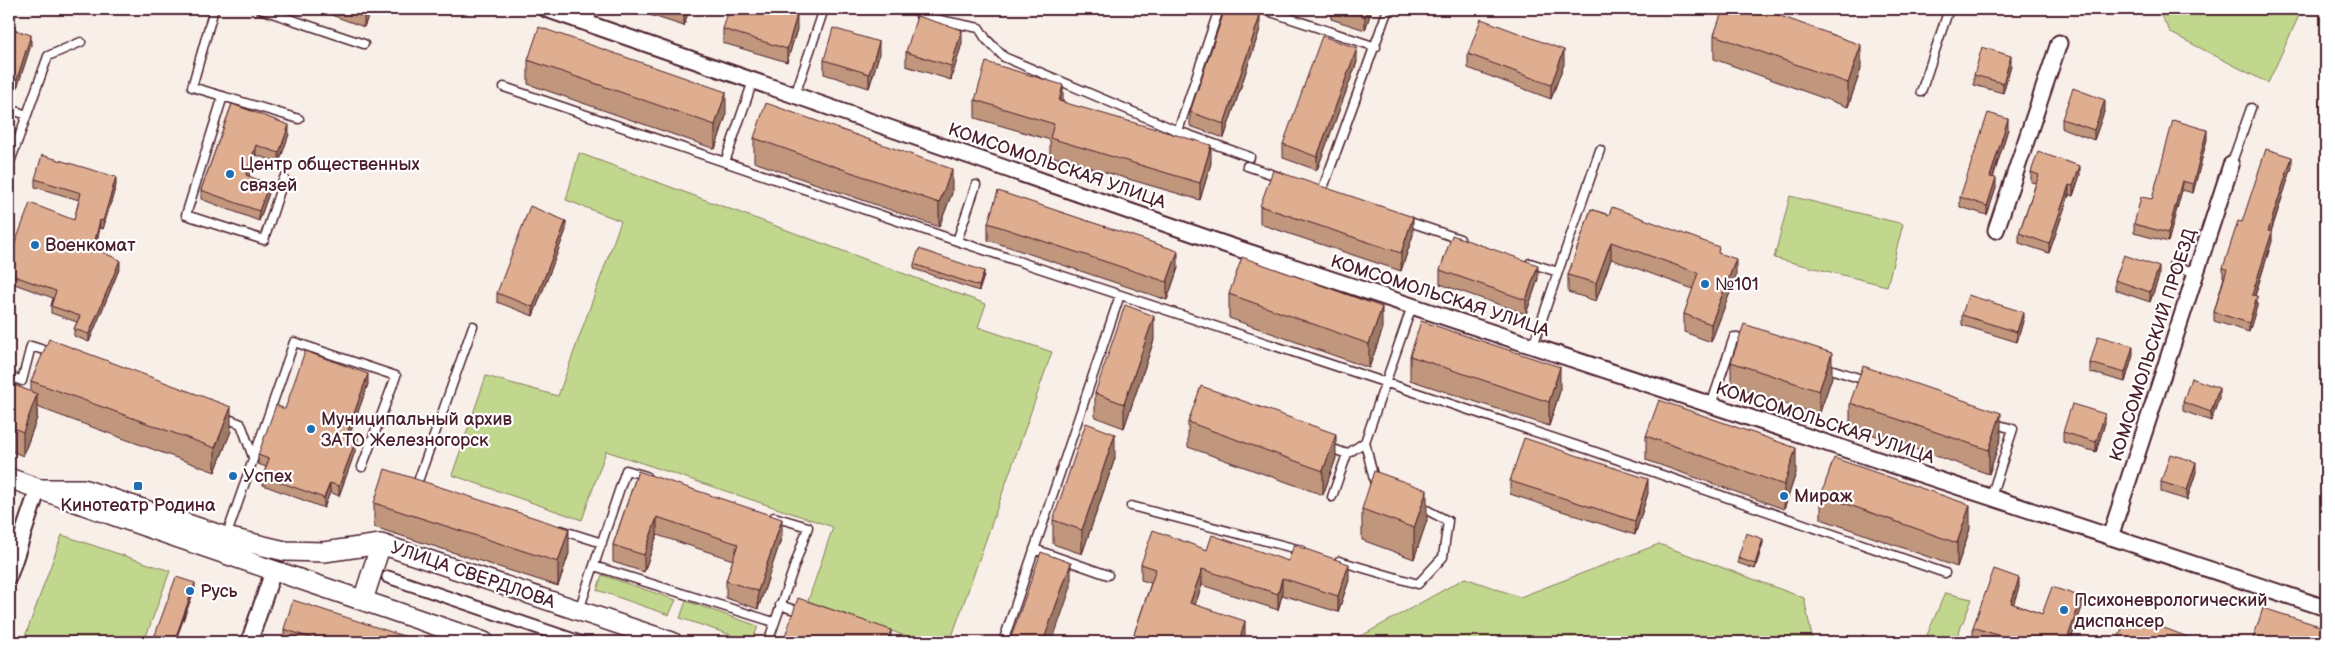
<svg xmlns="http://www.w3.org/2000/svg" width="2335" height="651" font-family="'Balsamiq Sans',sans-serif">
<rect width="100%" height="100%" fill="#f9efe9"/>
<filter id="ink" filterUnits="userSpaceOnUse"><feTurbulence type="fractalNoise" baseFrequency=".02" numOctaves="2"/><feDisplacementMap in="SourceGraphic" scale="10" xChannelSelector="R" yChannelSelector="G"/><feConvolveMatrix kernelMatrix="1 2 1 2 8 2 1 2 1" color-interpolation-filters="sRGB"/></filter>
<g filter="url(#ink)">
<path fill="#c1d78d" stroke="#867b5c" d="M2157,9h145l-34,74 -97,-50z
M579,153l407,151 -8,23 74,25 -102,290h-28l-114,-41 25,-74 -227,-76 -24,69 -130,-45 34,-99 72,20 63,-175 -55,-21z
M1790,196l113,28 -16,62 -113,-28z
M62,535l108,36 -26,71h-121z
M1659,544l145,54 9,44h-491l41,-7 102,-57 55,19z
M602,575l74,25 -7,15 -72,-25z
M1945,593l27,6 -15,38 11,5h-44z
M686,601l72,25 -6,16 -72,-24z"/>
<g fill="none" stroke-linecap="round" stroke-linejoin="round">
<defs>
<path id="service" d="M214,9l-22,78 107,32
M260,9l104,35
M1262,9l114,38
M920,16l59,12 7,11 18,18 174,74 41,-122
M589,23l4,-14
M504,87l453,154 19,-56
M1921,92l28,-83
M795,95l29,-86
M223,96l-37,119 78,25 20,-62
M9,109l18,6
M1178,131l72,26
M725,162l28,-81
M9,165l39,-109 33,-14
M2231,165l20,-57
M1247,166l33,11
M1322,191l66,-182
M1404,220l56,19
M957,241l630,208 358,124
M1530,263l28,9 -25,74
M2173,265l23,8
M1558,272l42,-122
M1824,367l44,14
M9,376l13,5 9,-35 22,7
M1711,405l23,-68 15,5
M223,417l18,7 12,33
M1328,447l19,7
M417,484l56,-158
M1375,484l-10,-42 47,-136
M1332,497l15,-43 18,-12
M1991,497l22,-68 -21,-6
M1131,506l170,44
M561,530l41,13
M226,537l68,-195 102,34 -34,91
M1034,549l74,26
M1339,561l79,23 25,-27 5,-36 -29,-15
M594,566l180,56
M780,605l23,8
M579,610l47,-140 20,6
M768,642l40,-115 -34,-10
M1003,642l117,-347"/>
<path id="pedestrian" d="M388,577l192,65"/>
<path id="minor" d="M546,9l675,234 1105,365
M1996,230l63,-187
M2110,537l121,-372
M9,576l29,-87
M249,642l24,-70"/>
<path id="tertiary" d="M9,478c157,58 317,109 475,164
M38,489h45l143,48 59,14 39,1 57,-8 291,98
M363,600l18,-56"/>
</defs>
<use href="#service" stroke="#4a1f2b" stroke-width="11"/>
<use href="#pedestrian" stroke="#4a1f2b" stroke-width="15"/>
<use href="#minor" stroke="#4a1f2b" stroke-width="19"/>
<use href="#tertiary" stroke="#4a1f2b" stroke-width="22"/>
<use href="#service" stroke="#fff" stroke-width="8"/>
<use href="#pedestrian" stroke="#fff" stroke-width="11"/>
<use href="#minor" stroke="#fff" stroke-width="15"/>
<use href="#tertiary" stroke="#fff" stroke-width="19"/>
</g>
<path fill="#c0967d" stroke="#4a1f2b" d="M315,9h56l-7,18z
M631,9h58l-5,17z
M1331,9h41l-7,21 -34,-11z
M9,28l22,17 -15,46 -7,-2z
M723,29h74l-10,33 -64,-19z
M1260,29l-36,109 -34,-12v-14z
M1714,35l147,34 -13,38 -134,-48z
M962,43l-11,37 -45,-14v-14z
M1468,54l96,10 -13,35 -83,-31z
M879,55l-10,33 -45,-14v-14z
M528,60l198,56 -11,33 -187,-65z
M1357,62l-40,108 -34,-12v-14z
M2011,65l-8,28 -29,-8v-10z
M975,100l88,2 148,61 -11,37 -150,-44v-16l-75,-22z
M232,104l57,30 -10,29 -23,-8 -7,21 20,17 -10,28 -58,-22v-9z
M2105,109l-11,31 -32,-12v-9z
M2008,129l-15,49 3,10 -9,27 -27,-8v-10z
M754,138l198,55 -13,34 -185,-65z
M2207,139l-14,54 -11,-3 -14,52 -34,-9v-9l18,-25z
M2292,167l-21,65 1,9 -17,55 2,10 -8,26 -35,-11v-9l10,-35h-1v-9l19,-46z
M2031,172l49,3 -7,21 -4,-1 -20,58 -30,-10v-10l17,-50 -5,-1z
M35,179l81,6 -13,44 -3,-1 -5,21 25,18 -31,75 -15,-6v-7l3,-7 -26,-9v-7l2,-8 -44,-16v-22l65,-40 5,-20 -44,-13z
M1260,206l153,29 -12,36 -141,-47z
M1591,209l128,45 17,23 -25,65 -27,-10v-18l9,-25 -82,-30 -15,42 -28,-9v-17z
M988,223l190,45 -11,32 -179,-60z
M566,230l-33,86 -36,-14v-9z
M914,264l70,12 -5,15 -65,-22z
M1440,270l98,9 -12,35 -86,-30z
M2159,276l-9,26 -35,-12v-10z
M1229,294l153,37 -13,37 -140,-50z
M1962,315l61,6 -6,21 -55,-17z
M1154,340l-30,88 -29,-11v-24z
M2133,355l-8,27 -35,-10v-9z
M1410,356l150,35 -11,35 -139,-46z
M1731,362l101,15 -13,38 -88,-29z
M31,381l200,50 -16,41 -178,-65v11l-14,38 -14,-6v-67l22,9z
M368,384l-17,47 7,12 -19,53 -9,-4 -6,16 -61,-23v-9l3,-9 -8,-3v-9l27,-46z
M2219,398l-8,23 -28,-10v-9z
M1850,403l151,34 -12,37 -139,-47z
M1188,422l148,36 -13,37 -135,-48z
M2105,423l-9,29 -33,-10v-10z
M1646,436l150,37 -12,36 -138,-49z
M1115,458l-33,96 -29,-10v-24z
M638,471l144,65 -24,73 -32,-11v-17l7,-21 -76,-25 -13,37 -31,-10v-17z
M2196,472l-9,28 -26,-8v-10z
M1510,481l138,12 -13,42 -125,-41z
M1821,495l149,34 -13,38 -136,-48z
M374,503l195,50 -11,33 -184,-59z
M1362,509l65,11 -13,39 -52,-19z
M1763,543l-8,26 -17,-6v-5z
M1207,550l81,11 61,19 -11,32 -56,-17 -4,15 -76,-25 -7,20 50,33 -1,4h-112v-2l19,-57 -10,-3v-16z
M2019,587l-6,17 29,10 40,-7 -12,35h-79l-18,-6v-9z
M195,588l-20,54h-13l-7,-2v-5z
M284,629l138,13h-138z
M784,639l107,3h-107z"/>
<path fill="#9c7a66" stroke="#4a1f2b" d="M364,9h7l-7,18z
M685,9h4l-5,17v-14z
M1367,9h5l-7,21v-13z
M797,15v14l-10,33v-13z
M1260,16v13l-36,109v-14z
M962,30v13l-11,37v-14z
M31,35v10l-15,46v-9z
M879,42v13l-10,33v-14z
M1861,45v24l-13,38v-24z
M1357,48v14l-40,108v-13z
M1564,50v14l-13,35v-14z
M2011,56v9l-8,28v-10z
M1063,85v17l-4,-1z
M726,92v24l-11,33v-24z
M2105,100v9l-11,31v-10z
M2008,119v10l-18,57v-9z
M289,125v9l-10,29v-10z
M2207,130v9l-14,54v-9z
M256,145v10l-10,30v-10z
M1211,145v18l-11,37v-17z
M2292,157v10l-24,73v-9z
M2080,166v9l-7,21v-10z
M952,169v24l-13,34v-24z
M116,177v8l-13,44v-8z
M1996,178v10l-9,27v-9z
M2182,181v9l-14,52v-9z
M269,184v9l-10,28v-10z
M2069,185v10l-20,58v-9z
M1413,217v18l-12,36v-18z
M100,220v8l-7,28v-8z
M566,221v9l-33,86v-9z
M2272,232v9l-20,63v-9z
M1611,242v17l-15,42v-18z
M1178,251v17l-11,32v-18z
M1736,259v18l-25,65v-18z
M120,260v7l-31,75v-8z
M1538,265v14l-12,35v-14z
M2159,267v9l-9,26v-10z
M984,271v5l-5,15v-5z
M2257,296v10l-8,26v-9z
M1382,307v24l-13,37v-24z
M2023,312v9l-6,21v-10z
M1154,316v24l-30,88v-24z
M2133,346v9l-8,27v-9z
M1832,353v24l-13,38v-24z
M1560,367v24l-11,35v-24z
M368,374v10l-20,55v-9z
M2219,388v10l-8,23v-9z
M37,394v24l-14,38v-24z
M231,407v24l-16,41v-24z
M2001,413v24l-12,37v-24z
M2105,414v9l-9,29v-10z
M358,434v9l-19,53v-10z
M1115,434v24l-33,96v-24z
M1336,434v24l-13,37v-24z
M1796,448v25l-12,36v-24z
M2196,462v10l-9,28v-10z
M1648,479v14l-13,42v-14z
M330,483v9l-6,16v-10z
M1427,490v30l-13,39v-31z
M1970,505v24l-13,38v-24z
M657,517v18l-13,37v-17z
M782,519v17l-24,73v-18z
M569,529v24l-11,33v-24z
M1763,539v4l-8,26v-5z
M1071,563v24l-19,55h-9z
M1349,564v16l-11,32v-16z
M1202,569v16l-12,34v-16z
M1282,578v17l-4,15v-16z
M2019,578v9l-8,25v-9z
M195,583v5l-20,54h-1z
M2082,597v10l-12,35h-4z
M1245,621v17l-1,4h-5z
M891,630v12h-4z"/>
<path fill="#dfae91" stroke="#4a1f2b" d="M673,9h12l-1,3z
M729,9h47l21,6 -10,34 -64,-20z
M1225,9h14l21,7 -36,108 -34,-12z
M1341,9h26l-2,8z
M1723,9h38l100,36 -13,38 -134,-48z
M917,16l45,14 -11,36 -45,-14z
M1481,19l83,31 -13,35 -83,-31z
M539,27l187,65 -11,33 -187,-65z
M9,28l22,7 -15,47 -7,-3z
M833,28l46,14 -10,32 -45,-14z
M1322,36l35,12 -40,109 -34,-13z
M1982,47l29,9 -8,27 -29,-8z
M986,62l77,23 -4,16 152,44 -11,38 -150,-45 4,-14 -79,-24z
M2073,88l32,12 -11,30 -32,-11z
M766,103l186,66 -13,34 -185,-65z
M232,104l57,21 -10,28 -23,-8 -10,30 23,9 -10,27 -58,-21z
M1988,113l20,6 -18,58 6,1 -9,28 -27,-9z
M2173,120l34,10 -14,54 -11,-3 -14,52 -34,-9 7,-27 11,2z
M2266,149l26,8 -24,74 4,1 -20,63 5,1 -8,27 -35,-11 13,-43 -4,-1 15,-47 4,1z
M2038,152l42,14 -7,20 -4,-1 -20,59 -30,-11 20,-58 -8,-3z
M42,155l74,22 -13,44 -3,-1 -7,28 27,12 -31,74 -15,-5 6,-13 -29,-10 5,-15 -47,-17v-14l21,-57 44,17 7,-27 -46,-14z
M1273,170l140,47 -12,36 -141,-47z
M998,191l180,60 -11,31 -179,-59z
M530,206l36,15 -33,86 -36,-14z
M1612,207l107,40 -1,6 18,6 -25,65 -27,-10 14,-41 -87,-31 -15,41 -28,-8 23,-66 18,6z
M1452,235l86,30 -12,35 -86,-30z
M919,249l65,22 -5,15 -65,-22z
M2124,255l35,12 -9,25 -35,-12z
M1242,257l140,50 -13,37 -140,-50z
M1968,295l55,17 -6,20 -55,-17z
M1125,305l29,11 -30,88 -29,-11z
M1421,321l139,46 -11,35 -139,-46z
M1744,324l88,29 -13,38 -88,-29z
M2098,336l35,10 -8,27 -35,-10z
M49,339l182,68 -16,41 -184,-67z
M305,351l63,23 -20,56 10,4 -19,52 -9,-3 -6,15 -61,-22 6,-17 -11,-4 18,-50 9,4z
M1863,366l138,47 -12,37 -139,-47z
M2191,378l28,10 -8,24 -28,-10z
M9,383l28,11 -14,38 -14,-6z
M1201,386l135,48 -13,37 -135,-49z
M1659,400l137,48 -12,37 -138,-49z
M2072,404l33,10 -9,28 -33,-10z
M1086,423l29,11 -33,96 -29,-10z
M1524,438l124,41 -13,42 -125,-40z
M2170,454l26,8 -9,28 -26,-8z
M1834,458l136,47 -13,38 -136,-48z
M385,469l184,60 -11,33 -184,-59z
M638,471l144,48 -24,72 -32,-10 12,-37 -81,-27 -13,38 -31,-10z
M1374,471l53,19 -13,38 -52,-19z
M1153,530l54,20 5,-15 76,26 6,-16 55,19 -11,32 -56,-18 -4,16 -76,-25 -12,34 55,18 -6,21h-28l-5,-1 -1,1h-64l-9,-2 24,-71 -15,-5z
M1746,533l17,6 -8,25 -17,-6z
M1041,552l30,11 -28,79h-27l-6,-2z
M1994,569l25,9 -8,25 31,11 10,-27 30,10 -16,45h-48l-45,-15z
M176,577l19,6 -21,59 -19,-7z
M798,598l93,32 -4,12h-94l-9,-3z
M293,600l129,42h-99l-39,-13z
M2263,608l63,20v14h-74z
M2127,614l74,28h-84z
M1862,635l20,7h-22z"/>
</g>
<g fill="#1f6fb2" stroke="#fff" stroke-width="2">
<circle cx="230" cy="174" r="5"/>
<circle cx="35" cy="245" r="5"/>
<circle cx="1705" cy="284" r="5"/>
<circle cx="311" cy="429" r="5"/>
<circle cx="233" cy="476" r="5"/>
<rect x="133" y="481" width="10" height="10" rx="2.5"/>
<circle cx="1784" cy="496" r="5"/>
<circle cx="190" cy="591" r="5"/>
<circle cx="2064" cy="610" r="5"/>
</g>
<g text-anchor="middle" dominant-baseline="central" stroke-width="4.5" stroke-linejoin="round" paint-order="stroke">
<g font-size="18" fill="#4a1f2b" stroke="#fff" text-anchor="start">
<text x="240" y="164">Центр общественных<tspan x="240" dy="21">связей</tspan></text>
<text x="45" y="245">Военкомат</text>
<text x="1715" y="284">№101</text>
<text x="321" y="419">Муниципальный архив<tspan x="321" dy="21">ЗАТО Железногорск</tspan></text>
<text x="243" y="476">Успех</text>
<text x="1794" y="496">Мираж</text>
<text x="138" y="505" text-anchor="middle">Кинотеатр Родина</text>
<text x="200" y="591">Русь</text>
<text x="2074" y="600">Психоневрологический<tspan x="2074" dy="21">диспансер</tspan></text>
</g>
<g font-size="18" fill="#4a1f2b" stroke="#fff">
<text transform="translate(1057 166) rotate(19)">КОМСОМОЛЬСКАЯ УЛИЦА</text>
<text transform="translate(1440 296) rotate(18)">КОМСОМОЛЬСКАЯ УЛИЦА</text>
<text transform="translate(2153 345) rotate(-72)">КОМСОМОЛЬСКИЙ ПРОЕЗД</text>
<text transform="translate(1825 423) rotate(18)">КОМСОМОЛЬСКАЯ УЛИЦА</text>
<text transform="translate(473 575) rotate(19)">УЛИЦА СВЕРДЛОВА</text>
</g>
</g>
<rect width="2335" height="651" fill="none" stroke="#fff" stroke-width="30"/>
<rect x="15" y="15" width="2305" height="621" fill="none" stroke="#4a1f2b" stroke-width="2" filter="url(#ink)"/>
</svg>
